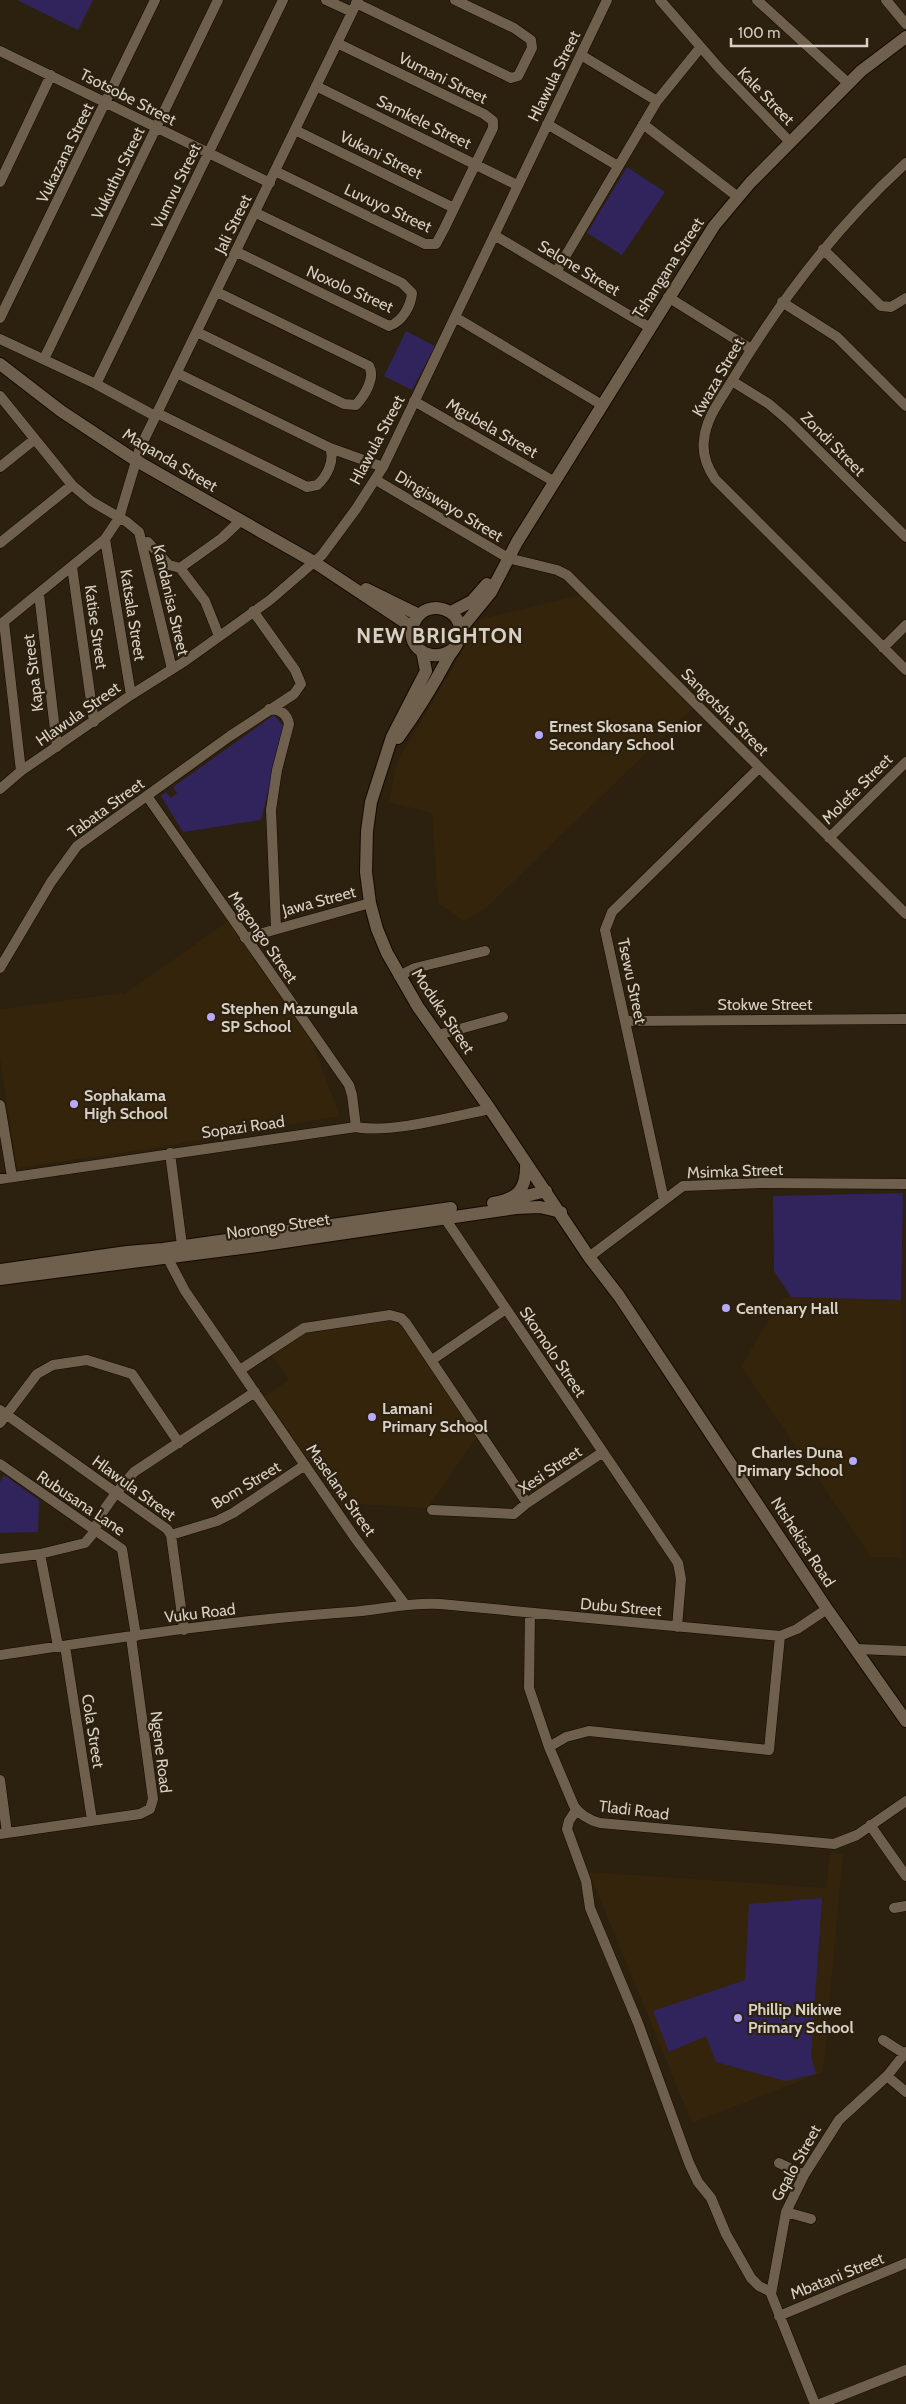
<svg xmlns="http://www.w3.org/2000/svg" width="906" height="2404" font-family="Cabin,sans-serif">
<rect width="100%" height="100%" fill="#2c200e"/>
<path fill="#34240b" d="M581,595l112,113 -208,201 -21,12 -26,-18 -6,-90 -43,-11 8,-40 84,-143z
M228,921l83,118 29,77 -191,33 -132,19 -17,-109v-50l122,-16 1,2z
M783,1297l118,3v257h-30l-130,-191z
M387,1320l11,3 11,10 69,103 -51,72 -88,-5 -75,-106 25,-17 -17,-25 35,-23z
M830,1853l13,1 -20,218 -131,51 -103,-251 237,16z"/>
<path fill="#31245c" d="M17,0h76l-15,30z
M627,167l38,25 -43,63 -35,-22z
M406,331l29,15 -23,44 -28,-14z
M274,715l10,12 -23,93 -78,12 -22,-36 5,-4 5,6 6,-5 -4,-6z
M903,1193l-2,107 -110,-3 -17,-26 -1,-75z
M4,1475l35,25 -1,32 -38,1v-51z
M822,1898l-11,158 5,18 -31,7 -69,-19 -10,-26 -37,16 -16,-41 92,-31 4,-76z"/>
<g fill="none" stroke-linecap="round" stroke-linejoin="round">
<defs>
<path id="minor" d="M326,0l26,12
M660,0l59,68 71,74
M757,0l92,84
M886,0l20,24
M356,3l149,72 6,3 7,-2 14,-28 -1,-8 -17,-12 -59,-28
M0,51l270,132
M581,55l76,46
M316,86l201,99
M547,124l71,42
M643,124l95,73
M295,130l159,78
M906,163c-69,63 -125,136 -173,216 -11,19 -27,38 -29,61 -2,14 3,27 11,39l191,191
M275,171l150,73h11l8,-15 49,-101v-7l-9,-7 -147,-71
M0,182l51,-107
M494,235l155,92
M823,249l58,57 10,1 15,-9
M237,252l152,74c13,-4 22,-20 23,-33l-10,-10 -146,-70
M556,272l101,-171 43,-53
M668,297l83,52
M782,302l55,35 69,69
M455,317l147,88
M0,318l155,-318
M197,332l147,72 12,1c8,-9 20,-27 13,-39l-152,-74
M0,339l96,45 59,32
M44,359l174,-359
M177,373l153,75 53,19
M732,381l37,23 20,17 117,116
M96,384l187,-384
M0,396l72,89 19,16 36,21 12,10 33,137
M414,401l141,81
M157,413l150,74 10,-2c10,-8 18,-25 13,-37
M0,467l35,-28
M376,480l132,78 49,12 10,5 339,339
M105,539l26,156
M0,543l72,-58
M143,543l5,-1 21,23 11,3 42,-30 19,-18
M72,567l22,155
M180,568l25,33 14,35
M39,594l18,153
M4,622l17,149
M0,625l105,-86 14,-21 21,-70 218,-448
M883,648l23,-23
M269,709c11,0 18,5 20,15l-12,46 -6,40 5,118
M0,789l21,-18 110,-76 54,-34 85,-61 52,-45 34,-46 27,-42 224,-467
M147,796l202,289 3,10 4,32
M829,838l77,-76
M245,938l125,-35
M0,968l51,-86 26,-36 153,-110 64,-42 7,-10 -6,-14 -42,-59
M399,976l16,-8 70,-17
M625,1021l281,-2
M438,1035l65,-18
M0,1105l12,72
M170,1153l13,100
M0,1179l356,-52c33,7 99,-11 134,-18
M664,1200l-59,-270 7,-18 147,-144
M444,1217l234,346 3,16 -4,48
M164,1251l21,40 170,247 49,65
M589,1257l94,-71 78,-3 145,1
M432,1360l74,-51
M240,1370l64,-42 86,-13 11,3 5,5 121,180
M0,1410l167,119 4,6 13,95
M0,1423l37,-49 16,-9 34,-5 45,14 47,69
M0,1464l122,85 14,87
M432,1510l82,4 13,-11 76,-51
M171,1535l46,-14 16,-8 72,-48
M40,1554l18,92
M0,1559l40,-5 45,-11 10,-12 4,-14 17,-24 18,-21 121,-80
M530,1613l-1,75 20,59 25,59c6,9 15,14 26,17l234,21 23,-9 49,-34
M65,1646l27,174
M857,1649l49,2
M0,1655c116,-17 233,-35 350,-43 31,-2 58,-10 90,-8l340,32 17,-7 30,-20
M549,1747l17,-10 23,-6 180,19 11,-114
M0,1780l7,53
M576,1810l-7,11 -2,8 19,52 4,27 48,115 51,140 9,19 13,16 15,36 25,44 8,8 12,6
M870,1825l36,51
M0,1834l140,-20 10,-5 3,-10 -22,-162
M894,1908l12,-2
M883,2040l22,14
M887,2076l19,16
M779,2163l25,12
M786,2212l25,7
M779,2316l127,-53
M815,2404l-44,-110 15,-82 18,-37 35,-55 48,-44 19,-24
M820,2404l86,-34"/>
<path id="tertiary" d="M0,364l61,47 74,49 179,102 98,65
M366,589l53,26
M451,612l21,-11 15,-17
M460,630l31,-38 26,-50 197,-316 36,-43 111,-112 45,-34
M422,651l4,20 -34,66 -21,65 -4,29 -1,41 4,31 7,26 10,24 31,54 72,102 99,148 30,39 208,313 79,112
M398,738c19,-26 36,-54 51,-82 4,-6 10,-12 11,-20 5,-27 -33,-39 -45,-15 -14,25 17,45 38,28
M510,1200l36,-9
M493,1203c25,-4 34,-14 33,-40
M0,1270l127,-18 36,-3 288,-41
M0,1279l257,-33 259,-38 24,-1 21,5"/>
</defs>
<use href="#minor" stroke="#140900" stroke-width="11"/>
<use href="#tertiary" stroke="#140900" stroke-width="14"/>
<use href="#minor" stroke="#6e604d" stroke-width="10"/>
<use href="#tertiary" stroke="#6e604d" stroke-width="12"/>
</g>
<g fill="#b7abf8" stroke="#2c200e" stroke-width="2">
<circle cx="539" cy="735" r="5"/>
<circle cx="211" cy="1017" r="5"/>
<circle cx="74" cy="1104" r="5"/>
<circle cx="726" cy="1308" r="5"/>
<circle cx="372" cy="1417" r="5"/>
<circle cx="853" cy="1461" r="5"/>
<circle cx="738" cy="2018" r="5"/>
</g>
<g text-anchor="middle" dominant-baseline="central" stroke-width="4.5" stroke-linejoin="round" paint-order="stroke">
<g font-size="16" fill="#d8d0c5" stroke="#2c200e">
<text transform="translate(554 76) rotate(-64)">Hlawula Street</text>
<text transform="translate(443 78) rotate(26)">Vumani Street</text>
<text transform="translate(766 96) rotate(46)">Kale Street</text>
<text transform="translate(128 97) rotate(27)">Tsotsobe Street</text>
<text transform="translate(424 122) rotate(26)">Samkele Street</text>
<text transform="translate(65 153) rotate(-64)">Vukazana Street</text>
<text transform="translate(381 155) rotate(26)">Vukani Street</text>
<text transform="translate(118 173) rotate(-64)">Vukuthu Street</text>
<text transform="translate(176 186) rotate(-64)">Vumvu Street</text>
<text transform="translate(388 208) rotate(25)">Luvuyo Street</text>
<text transform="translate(233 224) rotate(-64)">Jali Street</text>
<text transform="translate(579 268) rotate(31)">Selone Street</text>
<text transform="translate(668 268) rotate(-57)">Tshangana Street</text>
<text transform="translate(350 289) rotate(24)">Noxolo Street</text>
<text transform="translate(718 377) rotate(-60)">Kwaza Street</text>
<text transform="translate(492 428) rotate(30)">Mgubela Street</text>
<text transform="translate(377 440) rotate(-62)">Hlawula Street</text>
<text transform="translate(833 444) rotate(45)">Zondi Street</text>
<text transform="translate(170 460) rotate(31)">Maqanda Street</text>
<text transform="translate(449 506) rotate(31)">Dingiswayo Street</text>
<text transform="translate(171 600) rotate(77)">Kandanisa Street</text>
<text transform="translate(133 615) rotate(81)">Katsala Street</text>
<text transform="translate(96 627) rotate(82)">Katise Street</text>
<text transform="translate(33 673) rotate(-97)">Kapa Street</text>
<text transform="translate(725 712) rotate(45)">Sangotsha Street</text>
<text transform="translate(78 714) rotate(-35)">Hlawula Street</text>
<text transform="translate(857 789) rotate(-45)">Molefe Street</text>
<text transform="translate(106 808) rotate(-36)">Tabata Street</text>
<text transform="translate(319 901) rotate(-15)">Jawa Street</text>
<text transform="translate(263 937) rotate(55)">Magongo Street</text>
<text transform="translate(632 981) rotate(78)">Tsewu Street</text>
<text x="765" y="1004">Stokwe Street</text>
<text transform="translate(443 1011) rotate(56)">Moduka Street</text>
<text transform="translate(243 1127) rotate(-8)">Sopazi Road</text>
<text transform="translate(735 1171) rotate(-2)">Msimka Street</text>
<text transform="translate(278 1226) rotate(-8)">Norongo Street</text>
<text transform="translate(553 1352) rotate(56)">Skomolo Street</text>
<text transform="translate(550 1470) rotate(-34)">Xesi Street</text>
<text transform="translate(246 1485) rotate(-31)">Bom Street</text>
<text transform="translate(134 1488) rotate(36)">Hlawula Street</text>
<text transform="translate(341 1490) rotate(55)">Maselana Street</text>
<text transform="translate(81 1503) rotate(34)">Rubusana Lane</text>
<text transform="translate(803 1542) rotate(57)">Ntshekisa Road</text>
<text transform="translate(621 1607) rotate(5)">Dubu Street</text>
<text transform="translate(200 1613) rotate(-7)">Vuku Road</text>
<text transform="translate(93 1731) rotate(81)">Cola Street</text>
<text transform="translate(161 1752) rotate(83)">Ngene Road</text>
<text transform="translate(634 1810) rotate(7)">Tladi Road</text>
<text transform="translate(796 2163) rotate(-61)">Gqalo Street</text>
<text transform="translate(837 2276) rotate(-22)">Mbatani Street</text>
</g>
<g font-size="16" font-weight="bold" fill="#d8d0c5" stroke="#2c200e" text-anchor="start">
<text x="549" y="726">Ernest Skosana Senior<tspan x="549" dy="18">Secondary School</tspan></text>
<text x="221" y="1008">Stephen Mazungula<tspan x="221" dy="18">SP School</tspan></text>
<text x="84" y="1095">Sophakama<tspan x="84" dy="18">High School</tspan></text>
<text x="736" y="1308">Centenary Hall</text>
<text x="382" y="1408">Lamani<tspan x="382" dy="18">Primary School</tspan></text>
<text x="843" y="1452" text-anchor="end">Charles Duna<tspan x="843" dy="18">Primary School</tspan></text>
<text x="748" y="2009">Phillip Nikiwe<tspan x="748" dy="18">Primary School</tspan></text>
</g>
<g font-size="21" font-weight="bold" letter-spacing="1" fill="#d8d0c5" stroke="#2c200e">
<text x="440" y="635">NEW BRIGHTON</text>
</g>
</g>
<path d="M731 38v8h136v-8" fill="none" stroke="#d8d0c5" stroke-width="2.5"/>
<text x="738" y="38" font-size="15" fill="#d8d0c5" stroke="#2c200e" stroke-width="4" paint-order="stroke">100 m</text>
</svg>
